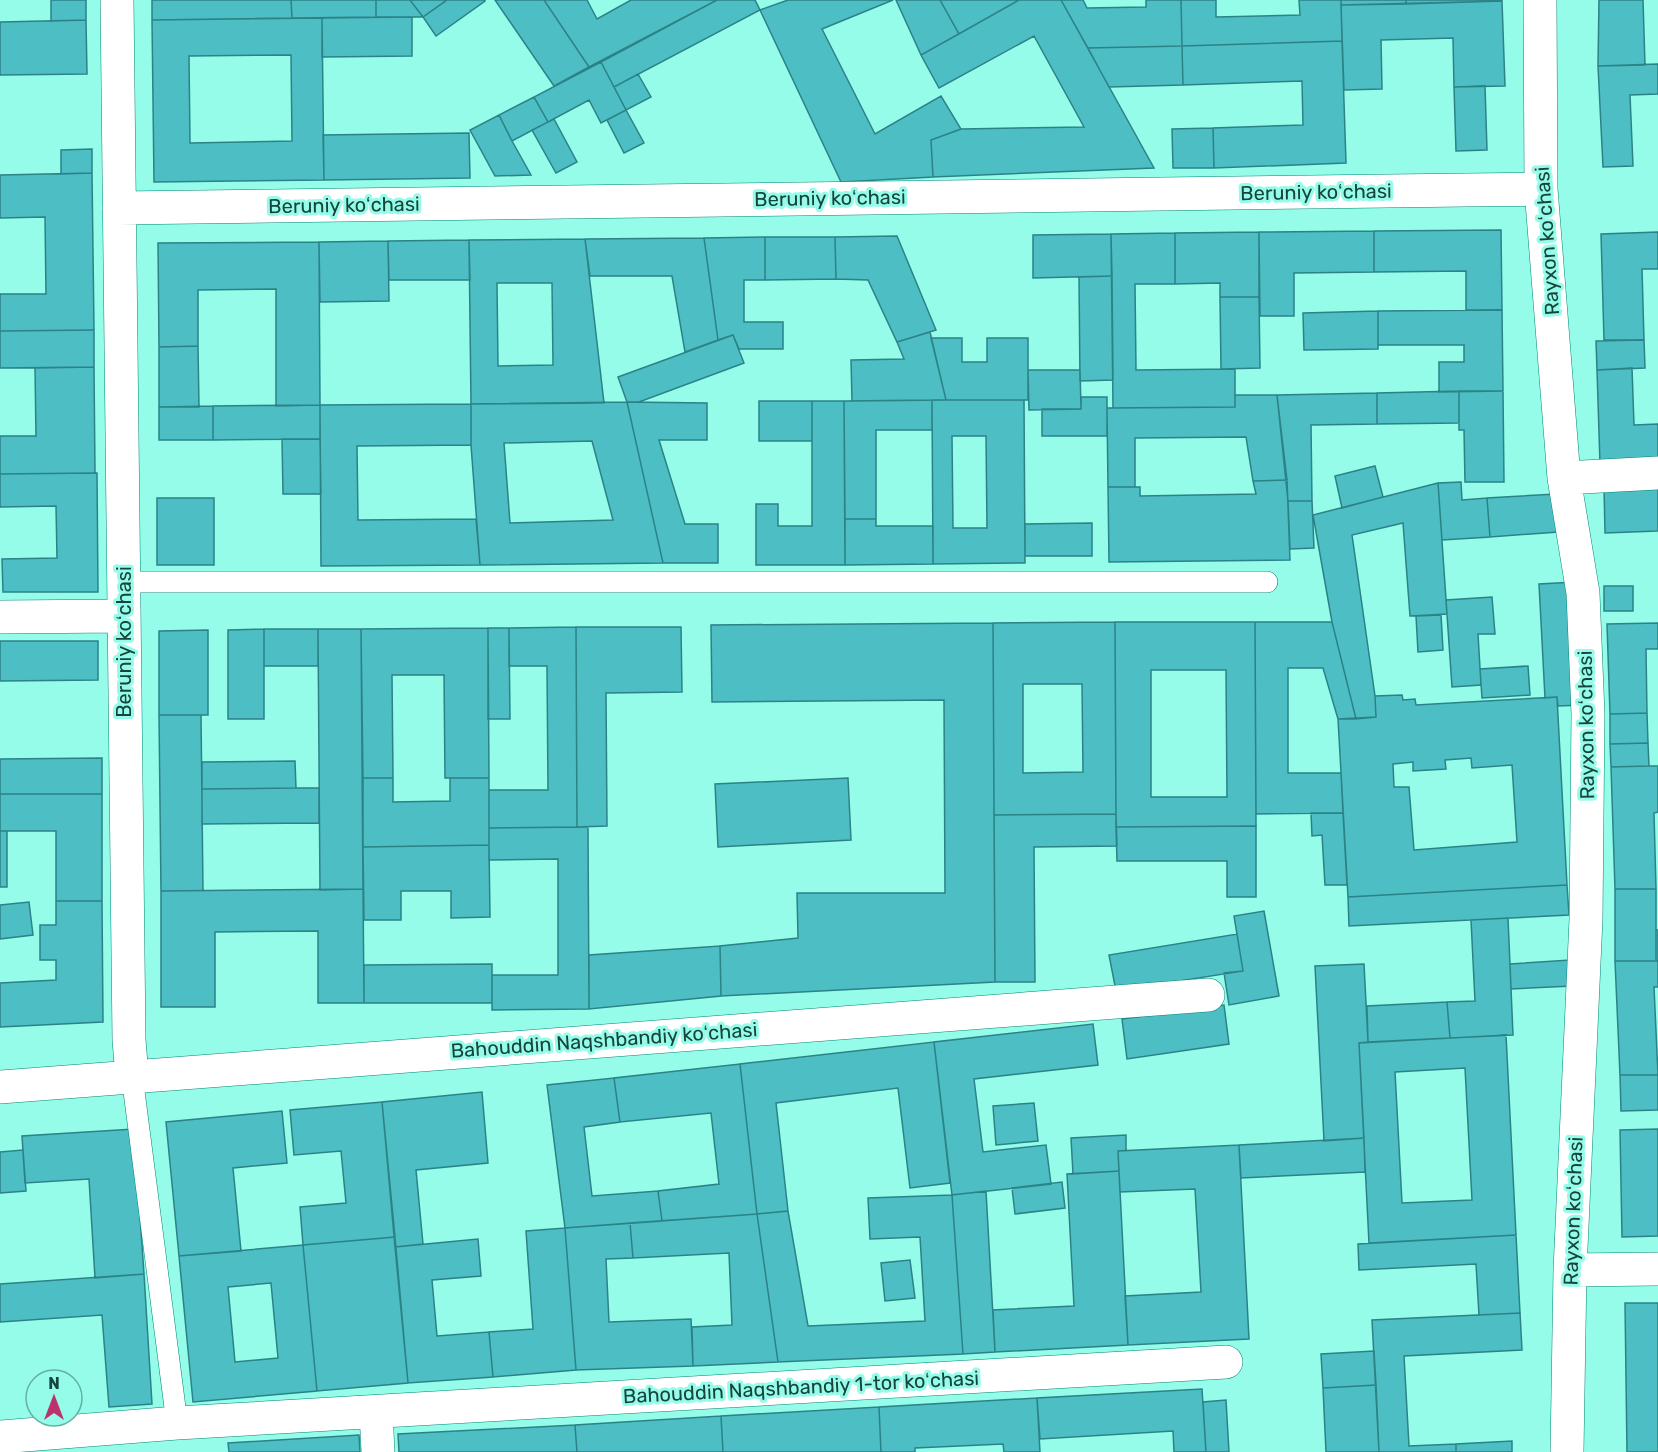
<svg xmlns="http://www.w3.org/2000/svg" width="1658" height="1452" font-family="Rubik,sans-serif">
<rect width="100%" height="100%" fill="#94fce8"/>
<path fill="#4dbec4" stroke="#2b8387" stroke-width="1.5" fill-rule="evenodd" d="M51,0h35v20l-35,1z
M152,0h139l1,18 -140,2z
M291,0h85v17l-84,1z
M376,0h34l13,17h-47z
M410,0h37l-24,17z
M447,0h38v1l-49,35 -13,-19z
M495,0h49l45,67 -35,19z
M544,0h43l10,19 34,-19h86l-128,67z
M717,0h38l5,10 -146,77 -13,-25z
M788,0h105l-71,29 53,105 66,-38 20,33 -30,11 2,37 -92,5 -81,-172z
M896,0h44l19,34 -38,21z
M940,0h79l-60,34z
M1019,0h42l93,168 -221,9 -2,-37 30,-11 123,-2 -50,-91 -95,52 -18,-33z
M1061,0h22l4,8 59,-1v-7h35l1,46 -94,2z
M1181,0h35v17l84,-2 -1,-15h42l1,41 -160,5z
M1341,0h65v4l-65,1z
M1406,0h96v1l-96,3z
M1599,0h44l2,65 -47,1z
M1502,1l3,85 -51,1 -1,-49 -72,2 1,49 -38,1 -3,-85z
M412,17v39l-90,1v-39z
M322,18l2,162 -170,2 -2,-162zM291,55l1,86 -102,2 -1,-87z
M86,20l1,54 -87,1v-53z
M1342,41l4,122 -132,5 -1,-40 90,-3 -1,-44 -119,4 -1,-39z
M1182,46l1,39 -74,2 -21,-39z
M601,62l25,48 -25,13 -12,-23 -41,22 -14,-25z
M1658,64v30l-28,1 3,71 -30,1 -5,-101z
M638,74l13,23 -25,13 -12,-23z
M1485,86l2,64 -31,1 -2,-64z
M534,97l14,25 -36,19 -13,-26z
M626,110l18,33 -20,10 -17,-33z
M499,115l13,26 19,34 -36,1 -25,-46z
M554,119l23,43 -21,11 -24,-43z
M1213,128l1,40h-41l-1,-39z
M469,133l1,45 -146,2 -1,-45z
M92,149v24l-31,1v-24z
M92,173l2,157 -94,1v-37h46l-1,-77 -45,1v-43z
M1501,230l1,80h-36v-39l-92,1v-41z
M1374,231v41l-80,1v43h-34l-1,-84z
M1259,232v65h-39v-14l-45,1v-51z
M1658,232v37h-16l2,71h-40l-3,-106z
M1175,233v51h-40l1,86 99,-1v38l-122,1 -2,-174z
M1111,234l1,42 -79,2v-43z
M897,236l39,94 -39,12 -29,-62 -32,-1 -1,-42z
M765,237h70l1,42 -71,1z
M765,237v43h-21v42h39v27h-44l-6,-14 -15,5 -14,-102z
M704,238l14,102 -33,12 -13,-76h-82l-5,-37z
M585,239l19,164 -133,1 -2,-164zM497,283h55l1,82 -55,1z
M469,240l1,40h-81l-1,-39z
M388,241l1,60 -69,1 -1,-60z
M319,242l1,163 -44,1v-117l-78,1v56l-39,1 -1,-104z
M1112,276l1,104 -33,1 -1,-104z
M1220,297h39l1,71 -39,1z
M1502,310l1,81 -64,1v-30h25v-17h-86v-34z
M1378,311v38l-74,1 -1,-37z
M94,330v37l-94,1v-37z
M930,332l16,68 -94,1 -1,-41 53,-1 -7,-17z
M733,335l11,28 -105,39h-12l-9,-25z
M931,338h31v24h25v-24h41v62h-82z
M1644,340l1,28 -48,2 -1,-29z
M198,346l1,61h-40v-60z
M94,367l1,106 -95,1v-38h36l-1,-68z
M1632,368l2,57 24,-1v38l-58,2 -3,-94z
M1028,370h52l1,39 -52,1z
M1459,391h44l1,91h-39l-1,-52h-5z
M1459,391v32l-82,1v-31z
M1377,393v31l-66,1 1,76h-24l-11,-106z
M1235,395h42l10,85 -34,1 -7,-44 -111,1v49h-27l-1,-79 128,-1z
M1081,397h26v39h-65v-27h39z
M932,400h92l1,163 -92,1zM952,436h34l1,92h-34z
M932,400v30h-56v89h-31l-1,-118z
M759,401h53v40h-53z
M812,401h32l1,164h-89v-61h22v22h34z
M627,402l36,161 -183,2 -9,-120v-41zM592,441l21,79 -103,3 -6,-80z
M627,402l80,1v37h-48l26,84h33v39h-55z
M471,404v41l-114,1 1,74 118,-1 4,46 -159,1 -1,-161z
M320,405v34l-107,1v-34z
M213,406v34h-54v-33z
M282,439h38l1,55h-38z
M1375,466l8,31 -41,11 -7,-32z
M97,473l1,119h-95l-1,-33 55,-1 -1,-52 -56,1v-33z
M1287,480l3,80 -181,2 -1,-75h32v9l116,-2 -3,-13z
M1461,482l1,18 25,-2 3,39 -48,3 -4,-57z
M1438,483l9,131 -37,2 -7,-93 -51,12 23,161 1,21 -20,2 -24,-97 -19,-107z
M1658,486v45l-53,2 -1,-46z
M1556,494l2,38 -68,5 -3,-39z
M157,498h57v67h-57z
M1288,501h24l2,47 -24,1z
M845,519h31v7h57v38l-88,1z
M1092,523v33h-67v-32z
M1575,582l7,123 -24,1 -1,-9 -12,1 -6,-114z
M1604,586h29v25h-29z
M1492,597l3,37h-17l3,51 -29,2 -6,-87z
M1441,615l2,35 -25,2 -2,-36z
M1115,622h140l1,204 -140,1zM1151,670h75l1,127h-76z
M1115,622l1,192 -122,1 -1,-192zM1023,684h59l1,88 -60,1z
M1255,622h77l24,97h-18l-15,-51h-35v105h53l2,40 -87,1z
M993,623l2,359 -274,14 -1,-50 78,-8 -1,-45h148l-1,-193 -232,2 -1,-77z
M1658,623v26h-12l1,64 -37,1 -3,-90z
M576,627h105l1,65 -76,1 1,133 -30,1z
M576,627l1,200 -88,1v-38h59l-1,-124h-38v-38z
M488,628h21l1,91h-22z
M488,628l1,150h-44l-1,-103h-52l1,103h-30l-2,-149z
M264,629v90h-36v-89z
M264,629h54v37h-54z
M318,629h43l2,260 -43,1z
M208,630v85h-49v-84z
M0,641h98v39l-98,1z
M1528,666l2,29 -48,3 -2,-29z
M1402,695l1,5 12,-1 1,6 141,-8 10,188 -219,12 -10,-178 38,-2 -1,-21zM1471,758l1,10 40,-3 5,77 -103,8 -5,-63h-15l-1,-23 20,-2v9l33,-2 -1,-9z
M1647,713l1,30 -38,1v-30z
M159,715h42l2,176h-42z
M1648,743l1,23 -38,1 -1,-23z
M102,758v36h-102v-35z
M295,761l1,27 -94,1v-27z
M1649,766h9v46l-4,1 2,76h-41l-4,-122z
M363,778h30v24l57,-1v-23h39v67l-126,2z
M848,778l3,62 -133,7 -3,-63z
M296,788h23v35l-117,1v-35z
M0,794h102v107h-46v-70h-56z
M1311,813h32l4,72h-22l-3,-50 -10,1z
M1116,814l1,32 -83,1 1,135h-40l-1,-167z
M1256,826v71h-29v-36h-110l-1,-34z
M588,827l1,182 -97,1v-35h66v-116l-69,1v-32z
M0,831h7v56h-7z
M489,845l1,72 -39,1v-27h-50v29h-37l-1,-73z
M1567,885l2,30 -220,11 -1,-29z
M363,889l1,114h-46v-72l-103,1v75h-54v-116z
M1615,889h41v72h-41z
M56,901h46l1,121 -103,5v-44l56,-3v-20h-16v-35h16z
M29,902l4,33 -33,4v-34z
M1264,911l15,85 -50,9 -5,-32 19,-2 -9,-55z
M1508,918l5,117 -63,3 -3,-36 28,-1 -4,-81z
M1656,930h2v31h-2z
M1237,934l6,37 -127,20 -7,-36z
M720,946l1,50 -132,13v-54z
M1570,960l2,26 -61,3 -1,-25z
M1615,961h43v26h-4l4,88h-38z
M492,964v39h-128v-38z
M1364,964l4,78 -9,1 5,95 -40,3 -9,-175z
M1447,1002l3,36 -82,4 -1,-36z
M1224,1005l5,39 -102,15 -5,-40z
M1093,1024l5,41 -124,14 9,73 63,-7 5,39 -99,11 -18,-153z
M1506,1035l10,200 -147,8 -10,-200zM1465,1068l7,132 -70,3 -7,-131z
M934,1042l16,141 -40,5 -12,-100 -122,15 12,108 -31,3 -17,-150z
M740,1064l17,150 -95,7 -4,-30 61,-7 -8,-71 -91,9 -6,-44z
M1620,1075h38v35l-37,1z
M614,1078l6,44 -36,5 8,69 66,-5 4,30 -97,7 -18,-143z
M482,1092l6,71 -72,7 7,74 -28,3 -13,-145z
M382,1102l13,135 -92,8 -3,-38 46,-4 -5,-52 -47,4 -4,-45z
M1034,1103l4,38 -42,4 -3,-39z
M282,1111l5,52 -54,5 8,83 -62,5 -13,-134z
M134,1129l10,145 -49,4 -6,-99 -64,4 -3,-47z
M1658,1129v107l-36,1 -2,-107z
M1126,1135v16h-8l1,20 -46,3 -2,-36z
M1364,1138l1,34 -124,6 -2,-33z
M1239,1145l10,194 -121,6 -3,-49 76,-4 -6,-103 -75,3 -2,-41z
M23,1150l3,41 -26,2v-41z
M1119,1171l9,174 -133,7 -2,-42 81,-4 -7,-132z
M1062,1182l3,26 -50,6 -3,-26z
M986,1191l9,161 -32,2 -11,-159z
M952,1195l11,159 -185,8 -21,-148 31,-3 20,115 117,-5 -5,-84 -50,2 -2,-41z
M757,1214l21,148 -85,4 -1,-39 40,-2 -3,-72 -96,5 -3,-35z
M630,1223l3,35 -27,1 3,63 82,-3 2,47 -117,4 -11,-142z
M565,1228l11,142 -83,7 -4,-45 44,-3 -7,-98z
M1516,1235l4,78 -41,2 -3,-51 -117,6 -1,-26z
M395,1237l13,146 -91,8 -14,-146z
M478,1239l3,37 -49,4 5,56 52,-4 4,45 -85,6 -13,-136z
M303,1245l14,146 -124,11 -14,-146zM271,1283l7,75 -43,4 -7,-75z
M910,1260l5,38 -30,3 -4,-38z
M144,1274l8,130 -43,3 -7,-92 -102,7v-38z
M1625,1303h33v149h-31z
M1520,1313l2,37 -118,6 5,90 47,-2v8h-77l-7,-132z
M1374,1351l2,34 -53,3 -2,-34z
M1376,1385l3,67h-53l-3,-64z
M1202,1389l4,63h-32l-1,-21 -133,8 -3,-41z
M1037,1398l3,54h-36l-1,-8 -88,4v4h-34l-2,-45z
M1226,1400l3,52h-23l-3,-50z
M879,1407l2,45h-158l-2,-36z
M721,1416l2,36h-146l-2,-27z
M575,1425l2,27h-178l-1,-18z
M359,1435l1,17h-131l-1,-9z
M1512,1441v11h-56v-8z"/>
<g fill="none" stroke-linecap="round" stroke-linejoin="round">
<defs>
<path id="service" d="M124,582h1143
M132,1076l45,347"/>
<path id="minor" d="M117,0l12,1040 3,36
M1540,0l1,189 23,289 19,115 5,121 -2,205 -16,351 -3,182
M119,208l1422,-19
M1564,478l94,-5
M0,617l123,-1
M0,1087l1208,-92
M1570,1270l88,-1
M376,1412l2,40
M0,1437l177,-14 1049,-61"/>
</defs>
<use href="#service" stroke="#018877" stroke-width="22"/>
<use href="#minor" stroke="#018877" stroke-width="34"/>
<use href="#service" stroke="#fff" stroke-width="21"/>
<use href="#minor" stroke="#fff" stroke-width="33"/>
</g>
<g text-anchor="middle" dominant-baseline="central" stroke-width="6" stroke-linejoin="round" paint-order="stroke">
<g font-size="20" fill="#17443c" stroke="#94fce8">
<text transform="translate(1316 192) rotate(-1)">Beruniy koʻchasi</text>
<text transform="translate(830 198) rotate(-1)">Beruniy koʻchasi</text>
<text transform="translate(344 205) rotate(-1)">Beruniy koʻchasi</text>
<text transform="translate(1547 241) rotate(-94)">Rayxon koʻchasi</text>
<text transform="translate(124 642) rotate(-90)">Beruniy koʻchasi</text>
<text transform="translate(1586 725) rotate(-91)">Rayxon koʻchasi</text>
<text transform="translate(604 1040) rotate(-4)">Bahouddin Naqshbandiy koʻchasi</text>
<text transform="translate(1573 1211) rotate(-88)">Rayxon koʻchasi</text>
<text transform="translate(801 1387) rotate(-3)">Bahouddin Naqshbandiy 1-tor koʻchasi</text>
</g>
</g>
<g transform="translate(54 1398)"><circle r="28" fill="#94fce8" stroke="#62b2a3" stroke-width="1.5"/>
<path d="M0-4.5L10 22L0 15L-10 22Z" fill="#bc326c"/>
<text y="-9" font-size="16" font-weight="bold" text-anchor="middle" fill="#17443c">N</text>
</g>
</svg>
